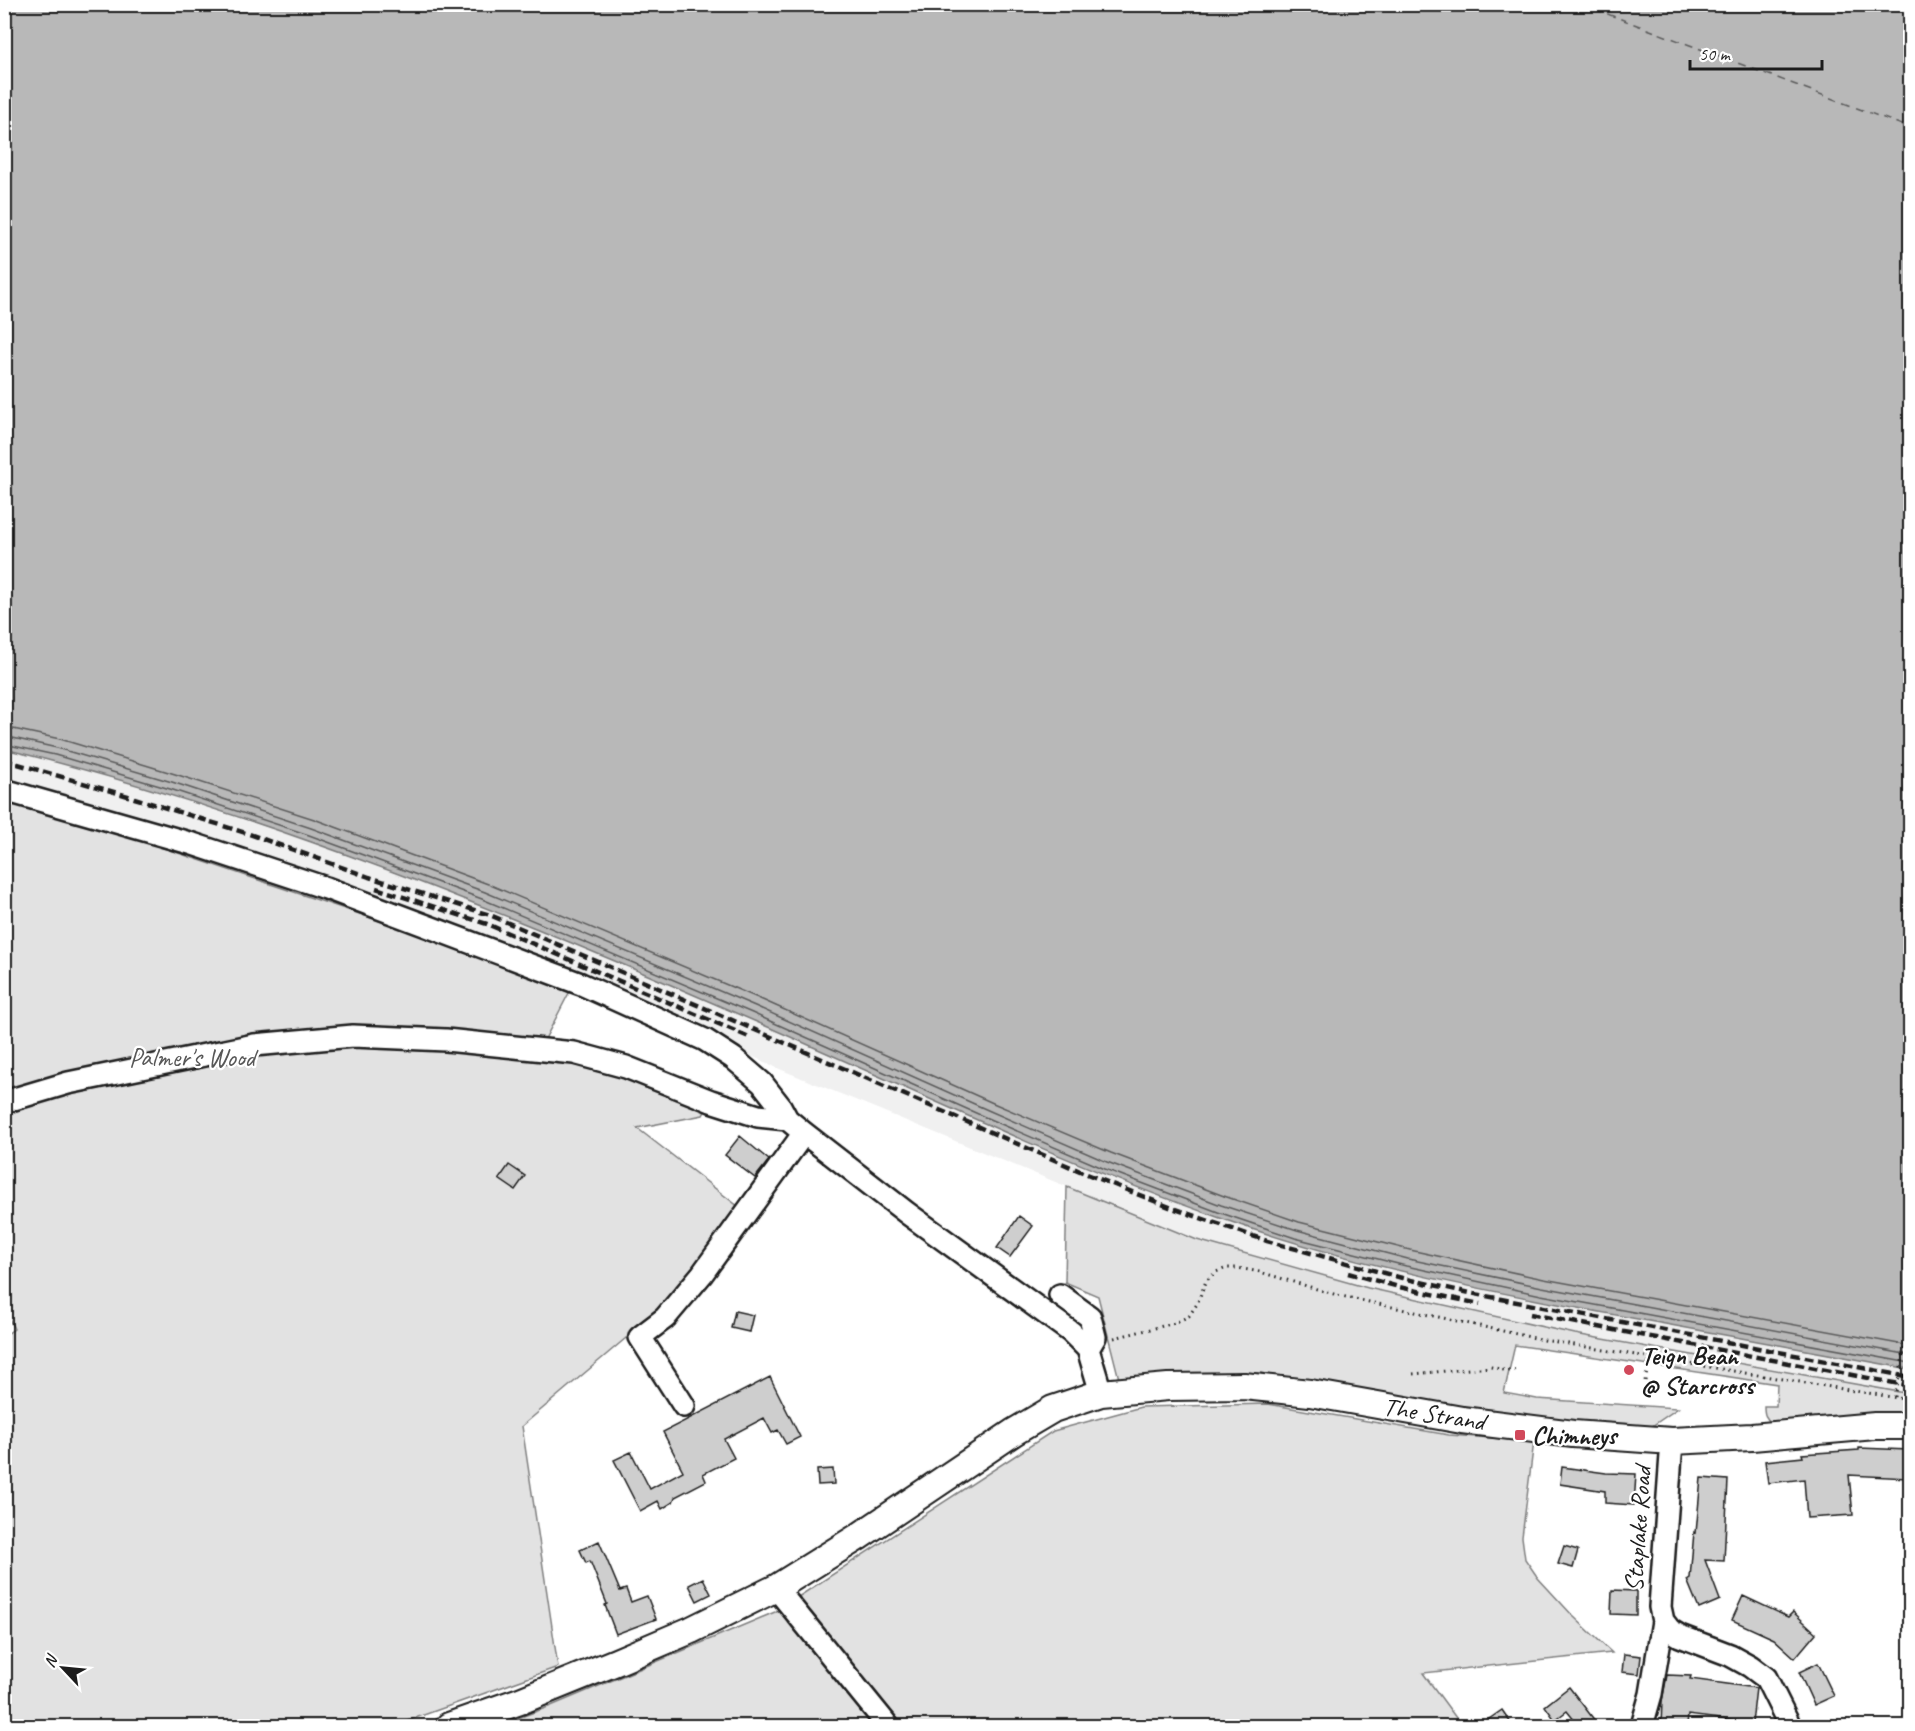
<svg xmlns="http://www.w3.org/2000/svg" width="1915" height="1731" font-family="Caveat,sans-serif">
<rect width="100%" height="100%" fill="#fff"/>
<filter id="ink" filterUnits="userSpaceOnUse"><feTurbulence type="fractalNoise" baseFrequency=".0167" numOctaves="2"/><feDisplacementMap in="SourceGraphic" scale="12" xChannelSelector="R" yChannelSelector="G"/><feConvolveMatrix kernelMatrix="1 2 1 2 8 2 1 2 1" color-interpolation-filters="sRGB"/></filter>
<g filter="url(#ink)">
<path fill="#f0f0f0" d="M5,749l49,12 114,34 139,46 173,64 269,113 235,106 118,50 114,43 324,84 370,68v25l-335,-60 -207,-46 -171,-48 -415,-170 -181,-83 -397,-148 -199,-62z"/>
<path fill="#e2e2e2" stroke="#7f7f7f" stroke-width="1.5" d="M4,801l85,22 351,118 130,50 -26,50 37,20 128,43 -6,11 -66,13 102,79 -34,57 -53,52 -130,110 36,241 -165,59h-388l-1,-390 10,-7 -10,-20z
M1067,1187l130,53 171,48 207,46 335,60v21l-138,8c-7,-5 -8,-9 -8,-17h12l1,-22 -262,-39 -11,48 33,6 141,9 -29,20 -181,-14 -207,-41h-50l-46,2 -45,8 -22,-87 -33,-14z
M1268,1404l181,31 85,6 -12,96 3,22 13,19 35,38 39,37 -189,20 39,53h-966l55,-20 224,-94 278,-181 88,-24z"/>
<path fill="#b8b8b8" stroke="#7a7a7a" stroke-width="1.5" d="M5,4l1905,1v1364c-92,-16 -185,-34 -278,-51 -139,-26 -279,-52 -412,-100 -163,-57 -317,-133 -475,-201 -240,-105 -485,-205 -740,-268z"/>
<g fill="none" stroke-linecap="round" stroke-linejoin="round">
<path stroke="#5a5a5a" stroke-width="1.5" d="M4,727l56,12 115,35 139,45 174,65 270,114 235,105 118,50 113,43 75,26 111,28 134,29 366,67
M4,736l53,12 115,34 139,46 174,64 270,114 235,105 117,51 114,43 76,25 111,29 134,28 368,68
M4,744l51,11 115,34 139,46 173,64 270,114 235,105 118,51 113,43 77,26 111,28 135,29 369,68"/>
<path stroke="#5a5a5a" stroke-width="1.5" stroke-dasharray="8 6" stroke-linecap="butt" d="M1581,4l329,124"/>
</g>
<path fill="#cecece" stroke="#1c1c1c" stroke-width="1.5" d="M740,1136l29,24 -14,18 -30,-23z
M509,1165l16,11 -10,14 -16,-11z
M1019,1216l14,10 -23,31 -13,-9z
M735,1311l18,4 -4,17 -18,-4z
M770,1377l30,60 -14,7 -8,-14 -6,3 -8,-15 -40,21 10,19 -31,16 3,7 -31,16 -2,5 -11,7 -4,-8 -18,10 -26,-51 17,-8 19,37 33,-18 -20,-39z
M1859,1448l50,2 -1,28 -59,-3 4,40 -46,3 -3,-39 -36,4 -3,-22 38,-4 -1,-3 57,-4z
M1562,1467l44,6 30,1 -2,31 -29,-2v-12l-45,-7z
M833,1469l1,15 -16,1 -1,-15z
M1701,1478l27,2 -4,81 -19,-1 15,40 -21,9 -12,-29 3,-2 4,-46 2,1z
M599,1541l21,50 6,-2 5,13 16,-6 9,23 -40,15 -11,-29 2,-1 -17,-43 -4,2 -6,-13z
M1564,1546l14,4 -5,18 -15,-4z
M703,1578l8,16 -14,7 -8,-16z
M1612,1590l24,1v24l-25,-1z
M1743,1596l45,21 5,-5 23,21 -21,25 -21,-19 -42,-19z
M1624,1654l17,2 -2,18 -17,-2z
M1818,1663l16,33 -20,9 -15,-33z
M1667,1675l24,1 -1,3 66,9 -4,35 -64,-8 -1,11h-26l1,-25z
M1569,1687l30,39h-20l-12,-15 -12,9 -10,-14z
M1502,1710l11,16h-34z"/>
<g fill="none" stroke-linecap="round" stroke-linejoin="round">
<defs>
<path id="minor" d="M4,790l189,54 133,44 255,96 124,56 28,18 29,25 18,23 7,13 17,14 103,80 164,119 17,17 13,44
M4,1102l64,-19 186,-38 99,-9 93,4 128,13 52,14 85,34 47,15 29,3
M1060,1295l30,22 5,20 -7,12
M684,1406l-44,-69 25,-19 37,-44 102,-141
M1672,1441l-12,166 3,14 7,9 10,6 50,19 20,11 16,12 24,48
M776,1588l112,138
M1642,1726l9,-32 12,-73"/>
<path id="major" d="M449,1726l71,-25 96,-39 75,-32 85,-42 82,-51 156,-105 39,-23 48,-16 67,-6 76,-1 66,7 152,27 111,14 99,7 80,-4 123,-11h35"/>
</defs>
<use href="#minor" stroke="#1c1c1c" stroke-width="26"/>
<use href="#major" stroke="#1c1c1c" stroke-width="30"/>
<path stroke="#1c1c1c" stroke-width="3" stroke-dasharray="1.5 4.5" stroke-linecap="butt" d="M1114,1338l61,-15 14,-7 8,-12 9,-23 10,-9 11,-4h11l22,4 77,23 207,45 366,60
M1413,1374l78,-7 17,4 7,-1
M1645,1381l5,-24
M1895,1397l10,-51"/>
<use href="#minor" stroke="#fff" stroke-width="21"/>
<use href="#major" stroke="#fff" stroke-width="26"/>
<path stroke="#1c1c1c" stroke-width="4.5" stroke-dasharray="9 4.5" stroke-linecap="butt" d="M4,760l124,36 121,38 120,43 121,38 597,259 85,34 95,33 135,37 68,15 440,84
M376,888l111,36 262,113
M1348,1273l51,14 81,17
M1530,1314l380,72"/>
</g>
</g>
<g fill="#d1495b" stroke="#fff" stroke-width="2">
<circle cx="1629" cy="1370" r="6"/>
<rect x="1514" y="1429" width="12" height="12" rx="3"/>
</g>
<g text-anchor="middle" dominant-baseline="central" stroke-width="4.5" stroke-linejoin="round" paint-order="stroke">
<g font-size="26" fill="#575757" stroke="#fff">
<text x="192" y="1057">Palmer's Wood</text>
</g>
<g font-size="26" font-weight="bold" fill="#1c1c1c" stroke="#fff" text-anchor="start">
<text x="1641" y="1355">Teign Bean<tspan x="1641" dy="30">@ Starcross</tspan></text>
<text x="1532" y="1435">Chimneys</text>
</g>
<g font-size="26" fill="#1c1c1c" stroke="#fff">
<text transform="translate(1434 1414) rotate(9)">The Strand</text>
<text transform="translate(1638 1529) rotate(-86)">Staplake Road</text>
</g>
</g>
<rect width="1915" height="1731" fill="none" stroke="#fff" stroke-width="24"/>
<rect x="12" y="12" width="1891" height="1707" fill="none" stroke="#1c1c1c" stroke-width="2" filter="url(#ink)"/>
<g transform="translate(63 1668) rotate(296)" stroke="#ffffff" stroke-width="4.5" paint-order="stroke">
<path d="M0-4.5L10 22L0 15L-10 22Z" fill="#1c1c1c"/>
<text y="-9" font-size="16" font-weight="bold" text-anchor="middle" fill="#1c1c1c">N</text>
</g>
<path d="M1690 60v9h132v-9" fill="none" stroke="#1c1c1c" stroke-width="3"/>
<text x="1699" y="60" font-size="18" fill="#1c1c1c" stroke="#ffffff" stroke-width="4.5" paint-order="stroke">50 m</text>
</svg>
